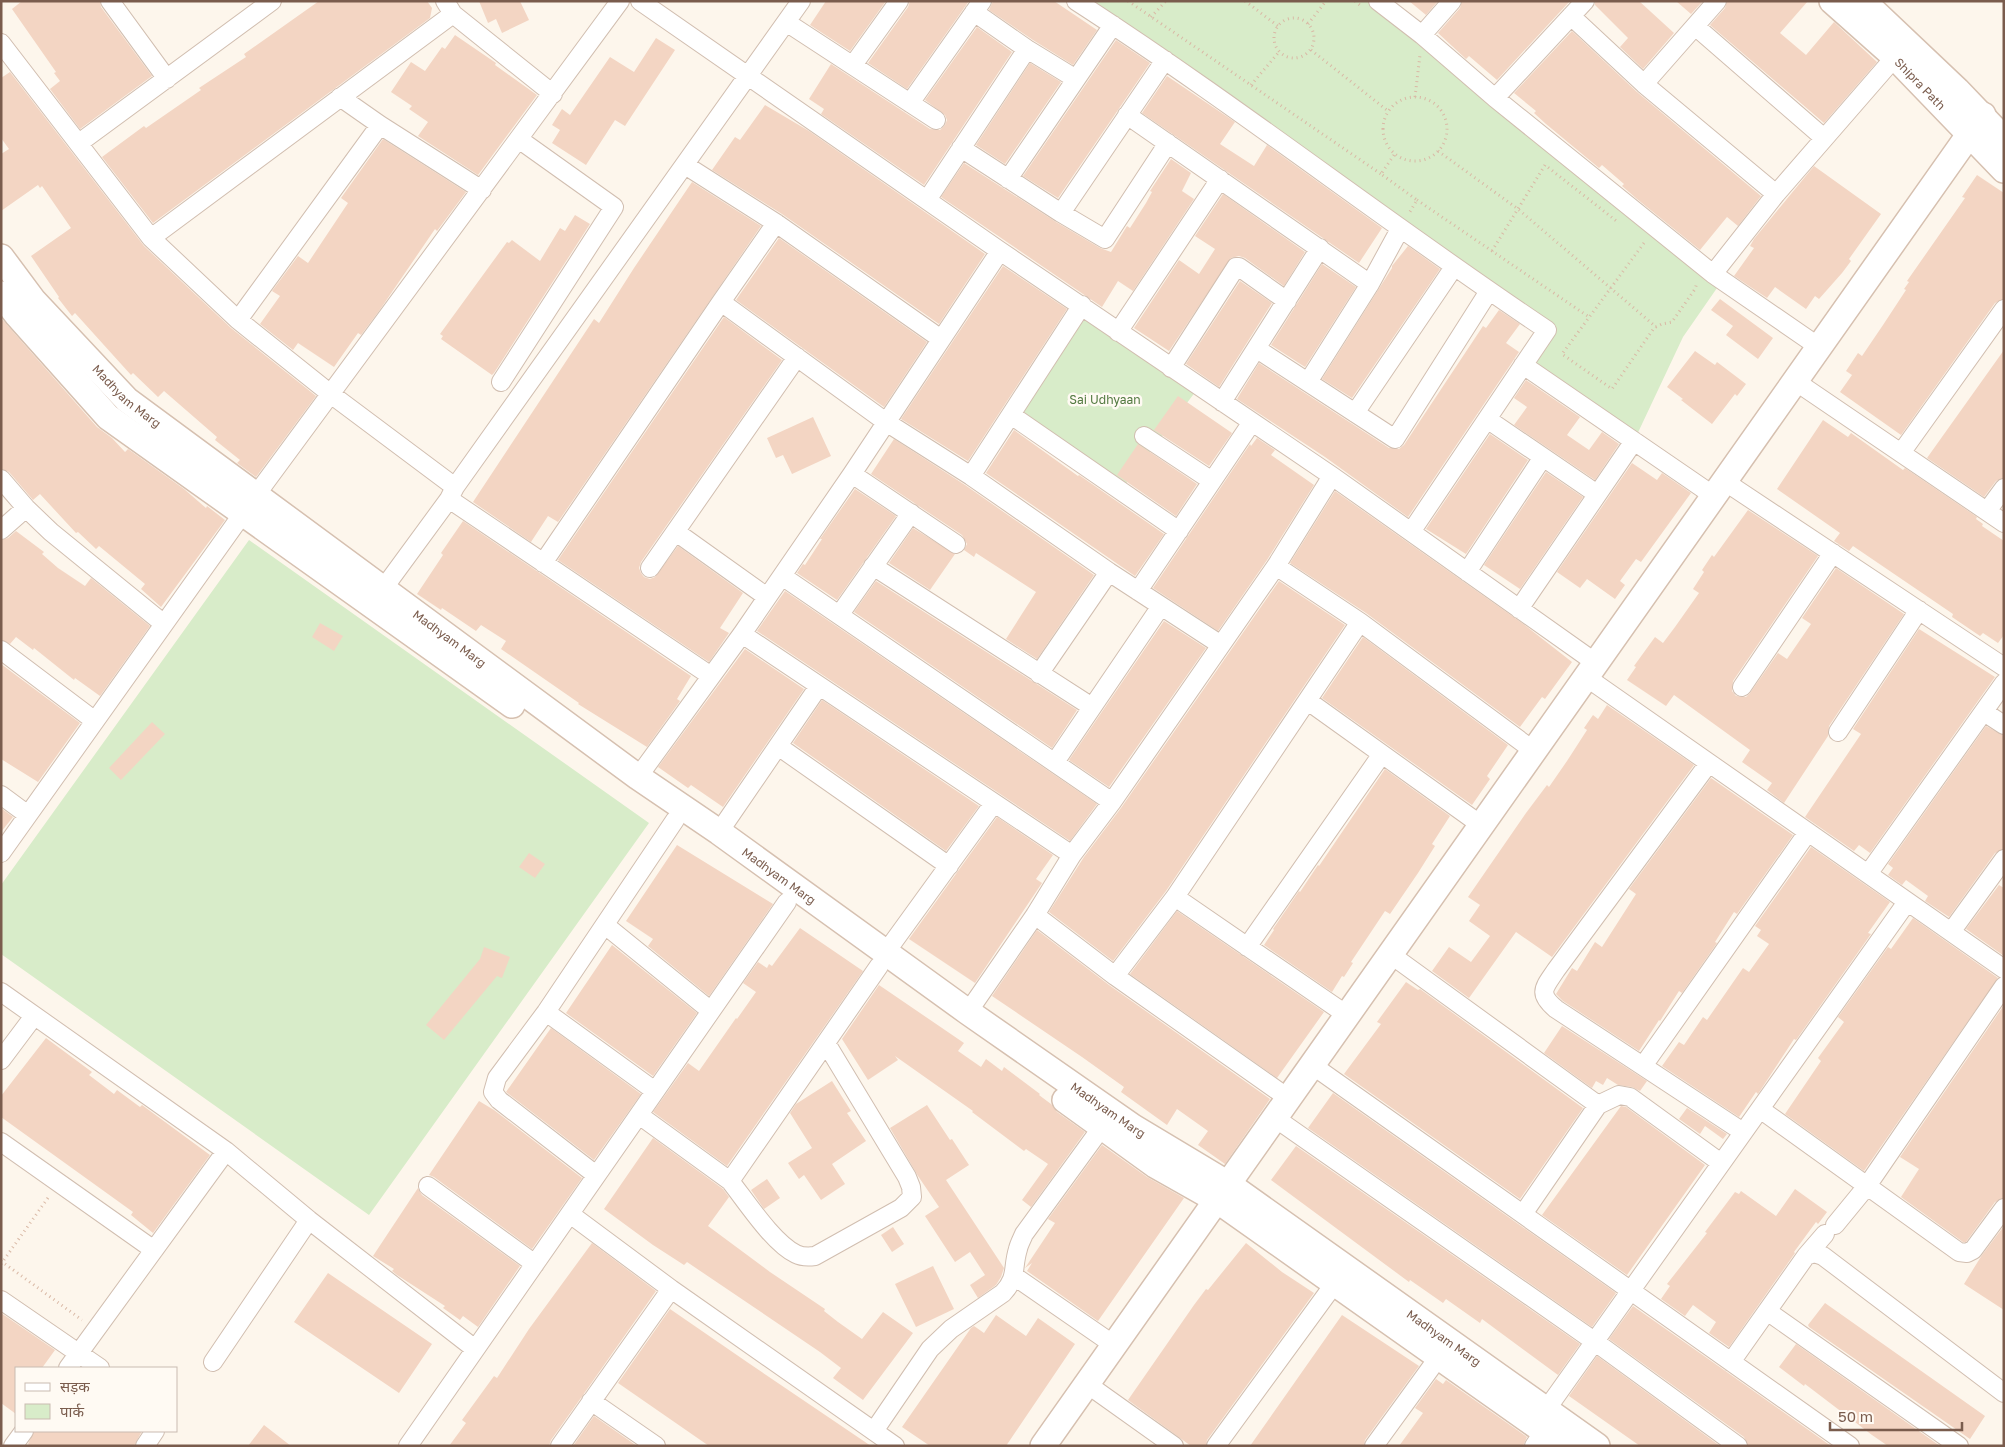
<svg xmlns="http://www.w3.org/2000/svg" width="2005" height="1447" font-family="'Golos Text','Noto Sans Devanagari',sans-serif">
<rect width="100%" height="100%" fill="#fdf6ec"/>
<path fill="#d8ecc9" d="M1076,1h302l339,287 -34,49 -49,104 -111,-76 24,-35z
M1082,305l117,82 -77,102 -109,-77z
M249,540l400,283 -280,392 -368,-261v-69z"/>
<path fill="#f3d5c3" d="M22,1h78l1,6 51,69 -72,53 -30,-40 10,-8 -6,-8 2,-1 -44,-63z
M319,1h108l5,7 -2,10 -277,205 -51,-66 42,-31 2,2 55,-38 -2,-2 47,-31 -2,-3z
M479,1h41l9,19 -27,13 -6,-14 -8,4z
M826,1h60l-36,50 -40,-26z
M910,1h59l-62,88 -39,-26 40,-56z
M993,1h61l43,29 -24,35 -40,-25 -44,-30z
M1409,1h29l-12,14z
M1462,1h108l-73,79 -28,-24 -3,3 -28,-26 22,-25z
M1595,1h44l35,32 -31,36 -23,-22 8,-9 -33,-33z
M1676,1h27l-12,13z
M1727,1h81l-28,32 26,22 28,-33 43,40 -53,61 -114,-98 15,-17z
M977,27l35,25 -88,133 -103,-71 3,-5 -15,-10 22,-35 99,65 10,1 5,-5 2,-5 -2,-5 -20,-15z
M1572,31l65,61 124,104 -23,30 -11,-9 -27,33 -63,-51 -15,-13 2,-2 -22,-19 -3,3 -53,-44 -12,-11 2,-2 -22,-18z
M455,35l41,28 -1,2 42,30 -59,80 -60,-39 10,-14 -19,-13 3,-3 -21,-14 20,-30 14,9 17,-24 3,2z
M656,38l19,12 -50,76 -10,-6 -29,45 -34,-22 8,-13 -8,-5 10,-16 8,6 40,-58 24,15z
M1116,40l34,23 -92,135 -35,-22z
M1030,63l31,19 -56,82 -29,-19z
M10,72l134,174 87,82 85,68 -60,81 -19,-14 3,-3 -25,-20 2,-3 -53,-46 -6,6 -25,-24 -2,2 -56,-62 -3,3 -14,-18 1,-1 -28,-41 40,-28 -29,-42 -2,2 -2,-3 -37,26v-57l8,-5 -8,-11v-60z
M1167,76l68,46 -15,22 34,22 13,-21 115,83 -23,35 -217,-150z
M765,105l44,26 176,123 -46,70 -157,-110 -70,-44 23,-33 5,3z
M383,139l83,53 -29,39 -2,-2 -56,82 -18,24 -3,-2 -24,34 -36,-24 -5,7 -33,-26 20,-28 -8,-5 26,-35 10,7 40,-60 -7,-5z
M1171,159l20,14 -9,18 12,8 -61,92 -15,-10 -16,26 -161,-110 23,-34 92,59 44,26 11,4 16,-26 3,2 16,-25 6,-11 -2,-1z
M1814,166l67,48 -32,45 2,2 -9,12 -23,26 -4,-3 -9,13 -31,-22 -8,11 -33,-22 20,-28 -4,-2 4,-7z
M1977,175l27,18v106l-9,4 -94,132 -61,-43 12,-17 -6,-4 12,-18 4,3 21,-31 23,-35 -2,-1 5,-7 -2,-1 58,-83 -3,-1z
M692,182l69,44 -203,296 -10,-6 -17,26 -58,-40 121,-183 5,4 35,-55z
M1223,194l82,58 -21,34 -39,-28 -6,-2 -8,2 -62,93 -35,-23 45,-68 20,14 16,-25 -20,-13z
M575,215l15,9 -96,149 -2,2 -51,-36 2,-3 -3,-2 67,-92 2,1 3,-3 28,21 20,-33 5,3z
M779,238l148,104 -43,65 -148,-107z
M1408,246l32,23 -88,129 -30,-19 70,-111v-2z
M1322,264l34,23 -51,80 -34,-22z
M1003,266l64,43 -99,152 -67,-42z
M1240,281l32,22 -53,84 -33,-23z
M1720,299l53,39 -15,21 -32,-24 7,-9 -22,-16z
M1499,310l21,14 -14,19 13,9 -111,165 -83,-60 -88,-58 22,-36 130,85 10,1 5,-4 79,-119 3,2z
M724,317l58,43 -141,202 -2,6 2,5 3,4 6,2 5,-2 23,-31 65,47 -23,35 9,5 -20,29 -151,-102z
M1,318l96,109 15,11 13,14 3,-3 56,40 22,19 1,-2 18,14 -64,87 -20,-18 4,-5 -46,-38 -3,3 -18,-17 -2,1 -36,-39 -7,6 -24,-28 -8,-3z
M2004,350v128l-8,3 -12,16 -57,-39z
M1695,351l20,14 2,-3 29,22 -9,12 -2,-2 -23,30 -31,-24 2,-1 -16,-12z
M1526,380l54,37 -13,18 22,15 13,-18 17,12 -24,36 -81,-55 13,-18 -13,-9z
M1178,396l54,37 -23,33 -55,-36z
M813,417l18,39 -39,18 -9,-19 -7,3 -9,-20z
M1823,420l25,17 3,-4 52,37 2,-2 72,49 -1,2 7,5 -1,2 22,15v94l-6,8 -15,-10 -3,3 -28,-19 1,-3 -100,-68 -4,5 -15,-10 6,-8 -63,-44z
M1014,430l64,46 1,-1 85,59 -29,42 -149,-103z
M1490,434l38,26 -62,94 -40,-25z
M1257,438l18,12 -4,5 43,30 -47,75 -49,71 -65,-43 97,-144 1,2z
M894,439l71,46 129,90 -57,84 -31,-20 30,-47 -60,-39 -2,4 -10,-7 3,-6 -5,-9 -91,-61z
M1138,444l59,40 -21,32 -59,-41z
M1632,463l25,17 5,-7 29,20 -50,69 -5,-3 -16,22 5,4 -10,14 -28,-20 -7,9 -23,-16z
M1546,472l37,25 -63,92 -36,-24z
M855,489l41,27 -59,84 -40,-27 6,-9 2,1 17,-26h-2z
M1335,491l187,132 50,39 -27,37 -3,-2 -22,30 -154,-114 -76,-50z
M1748,510l70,46 -85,125 -1,10 4,5 10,1 4,-4 28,-40 9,6 24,-35 -9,-6 34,-50 68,46 -75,112 -1,10 -44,67 -17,-13 5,-7 -30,-21 8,-12 -76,-55 -8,11 -39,-26 9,-13 -2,-1 21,-29 8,6 12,-16 24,-34 -6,-4 11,-17 -2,-2 10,-15 2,2z
M463,521l228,155 -14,23 3,2 -33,46 -69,-43 1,-1 -78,-54 5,-8 -25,-16 -5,6 -34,-23 -1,2 -24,-16 26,-39 -2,-2z
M913,528l42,26 -25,36 -41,-27z
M16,531l28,21 -2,2 16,14 27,18 6,-8 59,48 -50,70 -25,-18 -1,2 -40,-32 -1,2 -17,-13 -6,7 -9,-4v-100l7,-2z
M876,581l201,129 -25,38 -198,-136z
M1279,581l66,44 -179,266 -53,70 -64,-49 35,-55 37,-49z
M785,591l312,213 -27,37 -313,-210z
M1164,621l42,27 -97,139 -40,-27z
M320,623l23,13 -9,15 -22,-14z
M1919,629l76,48 -125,176 -11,-8 -5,6 -49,-34 56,-83 -8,-5z
M1363,637l145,108 -21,31 3,3 -18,26 -150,-107z
M745,649l59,40 -81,118 -32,-22 -3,3 -30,-21z
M1,664l79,59 -42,59 -37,-23z
M822,700l157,106 -33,45 -153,-108z
M1607,705l87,60 -142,192 -36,-25 -47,66 -37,-27 17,-24 22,15 19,-26 -21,-15 11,-16 -12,-8 58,-84 21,-28 2,2 18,-26 20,-31 -3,-2 9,-13 5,4z
M152,722l13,12 -44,46 -12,-12z
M1986,726l18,10v113l-9,4 -46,64 -24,-16 3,-5 -22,-16 -4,5 -14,-10 5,-7 -5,-4z
M1385,769l65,47 -18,28 3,2 -17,27 -28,41 -5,-3 -34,51 2,1 -9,14 -2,-1 -10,16 -68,-47 10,-15 -1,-1 26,-38 1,1 18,-27 1,1z
M1711,778l82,57 -56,79 -3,-2 -19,30 2,1 -35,50 -3,-2 -19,30 -1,-1 -20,31 -76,-50 -7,-7 16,-26 5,3 18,-29 7,5 34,-53 -7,-5z
M1,808l12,9 -12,15z
M997,817l56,38 -17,24 6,4 -67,100 -66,-44z
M677,845l96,59 -64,92 -61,-50 5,-7 -27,-18z
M1811,847l79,55 -22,31 3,1 -75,106 -2,-1 -36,55 -2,-2 -17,25 -77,-51 17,-24 5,3 19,-28 4,3 36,-52 6,4 20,-28 -12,-8 4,-6 -6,-4z
M529,853l16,11 -10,14 -16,-11z
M1999,885l5,3v68l-38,-27z
M1177,911l147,101 -47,66 -147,-104z
M1913,918l85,60 -134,193 -79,-57 36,-53 -3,-3 26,-36 -6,-5 50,-70 3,2z
M800,928l63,43 -136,195 -74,-54 35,-49 11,8 37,-53 1,1 19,-27 -13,-9 15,-21 9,6 2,-4 3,2z
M1037,930l72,55 161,114 -45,65 -27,-19 10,-14 -31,-22 -10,16 -46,-33 3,-5 -42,-30 -90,-61z
M612,945l85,68 -44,63 -87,-63z
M484,947l26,10 -8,21 -5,-2 -53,64 -18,-15 54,-66z
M1406,982l12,8 2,-1 163,119 -63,91 -176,-125 37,-50 -4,-2z
M879,985l85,58 -6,8 23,16 5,-8 16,12 2,-4 36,27 -1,1 12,9 6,8 28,20 -54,75 -9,-7 26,-36 -22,-15 -2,2 -52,-39 1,-1 -78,-55 3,4 -30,20 -26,-41z
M2004,1005v193l-9,4 -29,40h-3l-62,-45 18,-28 -19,-12z
M1562,1026l85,55 -7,10 -8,-4 -14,-2 -11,-7 -4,7 -7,-4 -4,7 -48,-35z
M551,1028l90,66 -47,66 -88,-68z
M46,1038l46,34 -3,3 25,19 3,-4 23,17 2,-2 68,50 -57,78 -22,-18 2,-3 -132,-95v-21z
M832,1081l19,30 -4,2 19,28 -34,23 13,20 -24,16 -17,-25 -5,4 -11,-16 24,-15 -22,-35 6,-9z
M1333,1093l283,200 -24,34 -284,-199z
M479,1101l15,9 88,68 -50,71 -98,-72 -5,-2z
M927,1105l23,35 2,-1 17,26 -23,15 58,88 -3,9 -5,8 -18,13 -8,-13 15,-10 -15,-23 -15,10 -30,-46 14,-9 -21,-31 -28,-48z
M1621,1106l5,1 79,58 -78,110 -85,-60z
M1687,1108l40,26 -4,5 -18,-13 -5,8 -21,-15z
M653,1138l70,51 6,8 -21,29 62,46 55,37 -1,2 14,11 24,17 21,-27 30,21 -50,67 -30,-22 8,-10 -21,-16 -133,-90 -3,3 -31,-20 -49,-36z
M1102,1145l45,32 37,21 -86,123 -71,-50 5,-8 -7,5 30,-45 -7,-4z
M1296,1146l284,198 -22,31 -76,-56 -2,4 -34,-24 -3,4 -33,-23 -1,2 -138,-102z
M767,1179l13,19 -16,11 -13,-19z
M418,1188l4,7 98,71 -42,61 -15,-11 -3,4 -17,-12 2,-2 -48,-31 -5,-4 2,-2 -21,-13z
M1795,1189l32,23 -9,12 -2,-2 -22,30 1,1 -66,94 -20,-14 7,-11 -23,-17 -8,11 -24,-17 9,-13 -3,-2 40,-51 -2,-1 30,-40 4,2 2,-3 35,25z
M2004,1226v84l-40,-26 18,-29z
M893,1227l11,17 -12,8 -11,-17z
M592,1243l64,48 -73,104 -32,45 -2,6h-100l17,-23 -4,-3 32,-44 3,2 32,-49z
M1246,1243l36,29 32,21 -107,147 -1,6h-15l-63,-46 66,-95 12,-16 2,1z
M933,1266l21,43 -38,18 -21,-43z
M328,1273l104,71 -33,49 -105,-71z
M1825,1303l160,113 -15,23 -161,-112 -1,-2z
M1633,1306l91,64 107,76h-83l-4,-9 -135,-98z
M670,1309l77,53 124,84h-162l-91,-63z
M1,1313l54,37 -13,18h-26v46l-15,-11z
M996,1315l30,21 12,-18 37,26 -69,102h-76l-28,-19 69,-99 3,-2 10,7z
M1342,1315l77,51 -54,74 -1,6h-114z
M1796,1344l144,102h-52l-16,-11 -67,-51 -1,2 -25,-19z
M1597,1356l123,90h-80l-71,-50z
M1436,1379l7,5 3,-4 81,57 -4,9h-124l24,-33 -8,-5z
M594,1416l43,30h-64z
M264,1425l27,21h-43z
M34,1431h108l-8,15h-104l-2,-2z"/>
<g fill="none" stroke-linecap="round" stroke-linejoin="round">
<defs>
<path id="street" d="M110,1l57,78
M640,1l360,250 332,225 264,187
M1076,1c161,104 312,223 471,329l-136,202
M1378,1l44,34 73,63 218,176 106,73
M974,12l53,37 49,30
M453,14l100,80
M1571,16l73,68 132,110
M786,22l150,98
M1695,26l129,112
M1422,35l30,-34
M1,43l150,195 87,82 94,75 123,92
M853,65l46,-64
M1644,84l73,-83
M340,97l40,28 102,65
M1495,98l90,-97
M910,103l72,-102
M1127,115l243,169 30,-55
M79,143l193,-142
M961,148l100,65 44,26 63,-96
M685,165l91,58 165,116
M1008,179l105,-154
M927,200l100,-151
M1061,213l104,-153
M151,238l302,-224 -8,-13
M1713,274l63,-80 119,-137
M721,302l165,120 85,54 138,96 112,73
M238,320l142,-195
M1118,332l102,-153
M1257,349l138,90 94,-148
M1523,365l191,131
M1171,368l65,-101h3l48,34
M1795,381l209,142
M501,382l113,-175 -94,-67
M1308,382l62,-98
M1222,402l98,-154
M1355,413l99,-146
M1011,415l168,116
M1487,419l110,75
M1144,436l68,45
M1901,453l103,-144
M852,474l104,70
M971,476l111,-171
M1,479l25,29 25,24 113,92
M1724,481l280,186
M449,499l262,177
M1987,511l17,-23
M1,530l25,-22
M676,532l91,65
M543,563l178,-261 55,-79
M873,566l219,141
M1276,566l84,56 174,129
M650,568l147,-211
M1467,572l76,-115
M782,576l330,226
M383,589l66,-90 6,-12 346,-486
M1138,591l114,-169
M1519,609l115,-168
M840,614l71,-101
M742,634l330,221
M1,650l94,71
M1039,674l70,-102
M1586,677l418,292
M1742,687l91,-134
M1308,701l173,124
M1984,712l20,13
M1838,732l81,-122
M778,746l171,120
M1055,762l106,-156
M1709,763l-153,207c-12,18 -19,23 0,39l187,123
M638,777l104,-143 110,-160 148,-223
M1,795l27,20
M719,832l100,-146
M1,853l255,-358 364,-494
M1868,874l136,-191
M1175,897l172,118
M1035,915l80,61 173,122
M605,925l106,86
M1951,932l53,-73
M1247,947l135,-193
M886,952l108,-149
M1390,954l208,151
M1115,976l60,-79 185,-275
M1,992l225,159 83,69 166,129
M546,1012l109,79
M968,1012l67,-97 37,-60 40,-53 164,-236 56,-90
M1,1060l33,-44
M1312,1065l538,381
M1643,1066l165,-234
M1760,1109l199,143 8,1 6,-3 31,-42
M639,1115l91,66 149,-215
M1275,1118l319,223 144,105
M1,1142l153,108
M596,1175l-97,-75 -6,-8 4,-14 49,-66 129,-192
M730,1181c16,20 43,62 66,73 6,3 12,3 19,2l86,-48 11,-11 -1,-10 -4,-10 -81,-134
M428,1186l107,78
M570,1214l101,75 224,157
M1523,1214l75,-109 21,-10 11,2 91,66
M1835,1225l32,-39 137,-200
M1806,1256l19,-22
M1014,1276l100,69
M1,1300l99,68
M1767,1311l192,135
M213,1362l96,-142
M1731,1362l75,-106 8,-3 9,3 181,137
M68,1368l158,-217
M1087,1384l87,62
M591,1401l65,45
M1546,1410l361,-508
M874,1431l56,-82 21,-20 52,-36c15,-16 9,-25 15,-44 1,-5 4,-10 6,-15l78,-107
M13,1446l11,-15
M145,1446l10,-15
M408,1446l379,-544
M560,1446l111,-157
M1216,1446l119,-163
M1374,1446l64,-88
M1534,1446l10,-15"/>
<g id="secondary">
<path id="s1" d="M1832,1l63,56 109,113"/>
<path d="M1863,1l94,89 47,49"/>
<path id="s2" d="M1,257l32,43 94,100 511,377 81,55 249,180 165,115 95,57 369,262"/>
<path d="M1,294l16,21 91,102 404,288"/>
<path d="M1065,1100l90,65 62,35 348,246"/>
<path d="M1043,1446l940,-1331"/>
</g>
</defs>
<use href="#street" stroke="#d1beb0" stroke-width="20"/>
<use href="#secondary" stroke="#d6c0b0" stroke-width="28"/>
<path stroke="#d9b8a5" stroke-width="3" stroke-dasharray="1 4" stroke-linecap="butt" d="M1128,1l253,173
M1245,1l33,25
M1355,1l7,6
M1151,17l15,-16
M1274 38a20 20 0 1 1 40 0a20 20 0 1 1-40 0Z
M1308,24l18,-23
M1311,50l77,61
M1251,85l28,-33
M1383 129a32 32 0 1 1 64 0a32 32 0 1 1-64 0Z
M1415,97l5,-42
M1438,151l80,58 138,118
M1394,155l-13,19 36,26 -9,15
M1417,200l172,117
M1644,243l-82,111 50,35 42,-61 8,-4 10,-2 23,-33 2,-6
M1492,251l53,-86 74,58
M1,1261l81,59
M1,1264l49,-69"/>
<use href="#street" stroke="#fff" stroke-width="18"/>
<use href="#secondary" stroke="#fff" stroke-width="25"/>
</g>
<g text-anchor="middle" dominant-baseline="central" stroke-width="5" stroke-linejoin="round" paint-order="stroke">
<g font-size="12" fill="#7a5c4d" stroke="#fffaf3">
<text stroke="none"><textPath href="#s1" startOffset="121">Shipra Path</textPath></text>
<text stroke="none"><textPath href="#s2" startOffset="188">Madhyam Marg</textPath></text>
<text stroke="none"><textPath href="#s2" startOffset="592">Madhyam Marg</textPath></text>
<text stroke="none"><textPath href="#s2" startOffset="998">Madhyam Marg</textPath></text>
<text stroke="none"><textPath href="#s2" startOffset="1402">Madhyam Marg</textPath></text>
<text stroke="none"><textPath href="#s2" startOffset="1808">Madhyam Marg</textPath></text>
</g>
<g font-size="12" fill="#537a41" stroke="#fffaf3">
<text x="1105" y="399">Sai Udhyaan</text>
</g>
</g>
<rect width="2005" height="1447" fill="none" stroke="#7a5c4d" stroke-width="5"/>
<rect x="15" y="1367" width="162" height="65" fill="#fffaf3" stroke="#cabbb1"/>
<rect x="25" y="1383" width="25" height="8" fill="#ffffff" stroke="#cabbb1"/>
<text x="60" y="1392" font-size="15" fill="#7a5c4d">सड़क</text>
<rect x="25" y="1404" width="25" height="15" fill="#d8ecc9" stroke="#cabbb1"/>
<text x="60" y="1417" font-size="15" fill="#7a5c4d">पार्क</text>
<path d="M1830 1422v8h132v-8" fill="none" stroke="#7a5c4d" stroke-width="2.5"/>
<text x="1838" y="1422" font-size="15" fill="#7a5c4d" stroke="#fffaf3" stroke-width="4" paint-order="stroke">50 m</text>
</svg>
